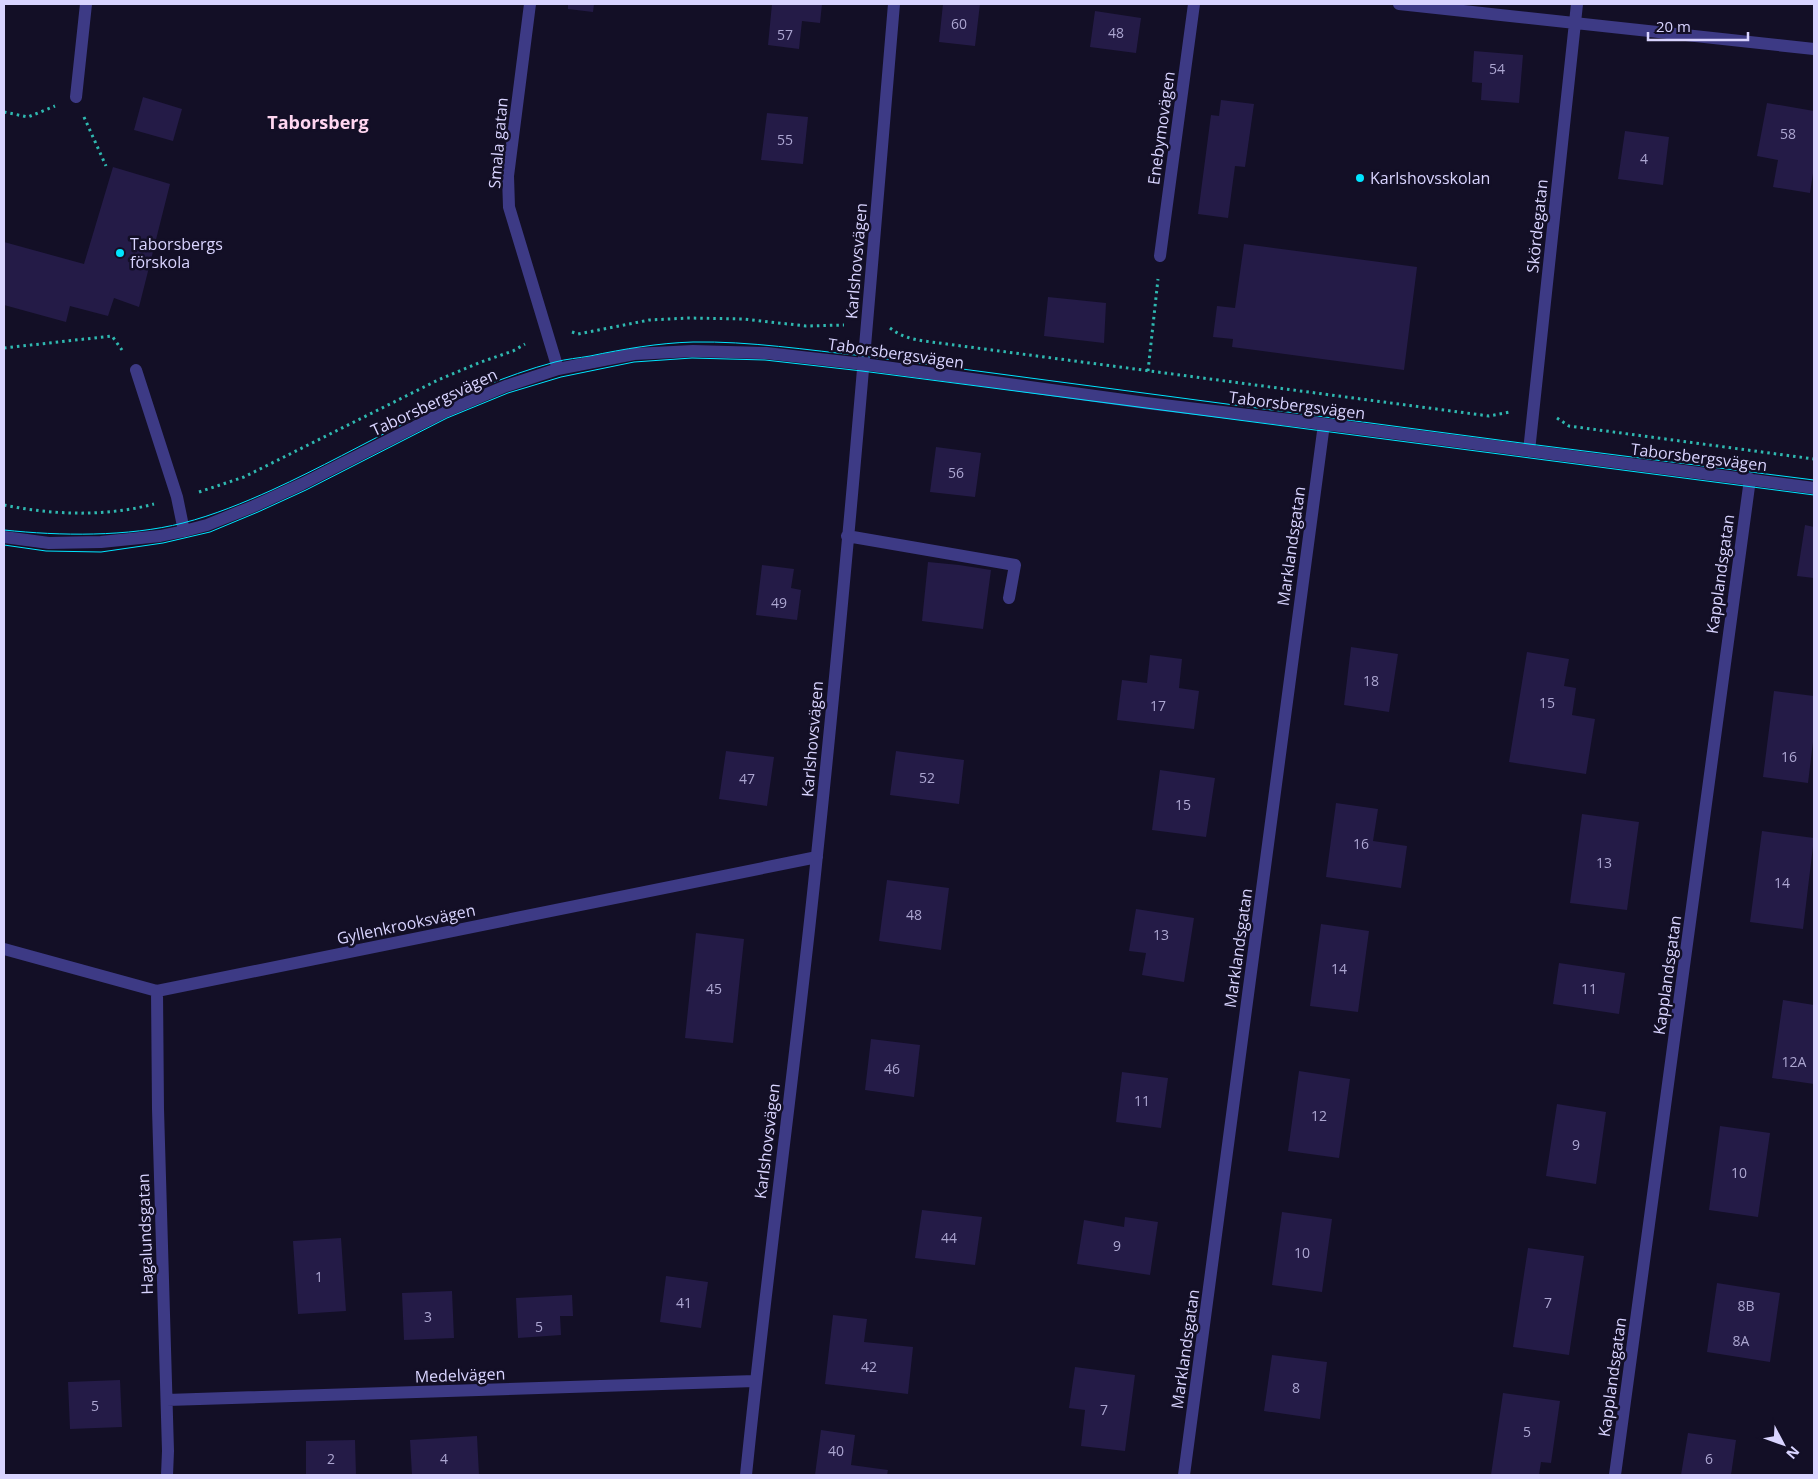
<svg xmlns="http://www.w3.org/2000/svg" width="1818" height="1479" font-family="'Open Sans',sans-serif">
<rect width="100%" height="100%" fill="#130f26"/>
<path fill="#241b47" d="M568,4h26l-1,8 -25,-3z
M772,4h50l-2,19 -18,-2 -3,28 -31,-4z
M943,4h37l-5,42 -36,-4z
M1095,11l46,7 -5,35 -46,-6z
M1474,51l49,4 -4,48 -38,-3 1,-17 -10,-1z
M143,97l39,12 -9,32 -39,-11z
M1221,100l33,4 -9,63 -10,-1 -7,52 -30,-4 13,-99 8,1z
M1767,103l47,8v56l-4,26 -37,-6 5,-27 -21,-4z
M767,113l41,4 -5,47 -42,-4z
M1625,131l44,6 -6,48 -45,-6z
M113,167l57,17 -31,123 -25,-9 -6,18 -38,-10 -4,16 -62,-17v-63l80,22z
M1244,244l173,23 -13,103 -172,-23 1,-8 -20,-2 4,-31 18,2z
M1048,297l58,6 -2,40 -60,-7z
M936,447l45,6 -6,44 -45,-5z
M1805,525l9,2v51l-17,-2z
M928,562l31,3 32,5 -8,59 -61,-8z
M762,565l32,4 -3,19 10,2 -4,30 -41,-5z
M1351,647l47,7 -9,58 -45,-7z
M1527,652l42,7 -5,27 12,2 -4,27 23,4 -9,55 -77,-12z
M1150,655l32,4 -3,29 20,3 -5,38 -77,-9 5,-40 25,3z
M1774,691l40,5v38l-6,49 -45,-6z
M726,751l48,6 -7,49 -48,-7z
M896,751l68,9 -5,44 -69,-9z
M1160,770l55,8 -9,59 -54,-7z
M1336,803l42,6 -5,32 34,5 -6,42 -75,-11z
M1582,814l57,8 -12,88 -57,-7z
M1762,831l52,7 -11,91 -53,-7z
M887,880l62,8 -8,62 -62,-9z
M1136,909l58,9 -10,64 -42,-7 4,-22 -17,-2z
M1321,924l48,7 -11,81 -48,-6z
M696,933l48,6 -11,104 -48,-5z
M1559,963l66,10 -6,41 -66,-10z
M1783,1000l31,5v79l-42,-6z
M871,1039l49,6 -6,52 -49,-7z
M1299,1071l51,8 -11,79 -51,-7z
M1122,1072l46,6 -7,50 -45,-6z
M1557,1104l49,8 -10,72 -50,-8z
M1720,1126l50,7 -12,84 -49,-7z
M922,1210l60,7 -7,48 -60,-7z
M1282,1212l50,7 -10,73 -50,-7z
M1125,1217l33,5 -8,53 -73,-11 7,-44 40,7z
M341,1238l5,73 -48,3 -5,-73z
M1528,1248l56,8 -15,99 -56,-8z
M666,1276l42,6 -7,46 -41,-6z
M1717,1283l63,10 -10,69 -63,-10z
M452,1291l2,47 -50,2 -2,-47z
M572,1295l1,21h-13l1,19 -43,3 -2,-40z
M833,1315l34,4 -3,23 49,5 -5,47 -83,-10z
M1272,1355l55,7 -7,57 -56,-8z
M1075,1367l60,8 -10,76 -44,-5 4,-36 -16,-2z
M120,1380l2,47 -52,2 -2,-47z
M1503,1393l57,8 -9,62 -10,-1 -2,13h-48z
M821,1430l34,5 -4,30 37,5 -1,5h-72z
M1688,1433l48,7 -5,35h-50z
M477,1436l2,39h-67l-2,-35z
M355,1440l1,35h-50v-34z"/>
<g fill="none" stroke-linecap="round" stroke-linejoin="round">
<path stroke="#2fb8b0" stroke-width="3" stroke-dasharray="2.5 4" stroke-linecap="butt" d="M4,112l24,5 27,-11
M84,117l22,49
M890,328c10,8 21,11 34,13l565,75 21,-4
M572,332l6,2 71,-14 40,-2 54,1 63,7 38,-1
M4,348l108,-12 10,14
M1148,371l10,-92
M1557,418l12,8 245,33
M199,492l45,-15 194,-97 43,-18 32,-11 12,-7
M4,505c49,10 101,12 150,-1"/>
<path stroke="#3d3a85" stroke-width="12" d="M530,4l-22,172 1,31 49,162
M1399,4l415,45
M76,97l10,-93
M1160,256l34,-252
M136,370l41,127 7,34
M1529,451l48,-447
M847,536l168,29 -6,33
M4,537l45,6 52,-1 59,-6 24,-5 23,-6 47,-19 48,-22 142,-72 62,-26 52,-17 76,-15 59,-3 73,2 97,11 283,39 178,21 490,64
M4,949l153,42 660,-134
M157,991l1,118 10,342 -1,24
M167,1400l588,-19
M746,1475c21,-207 50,-413 71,-620 30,-283 53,-567 77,-851
M1184,1475l140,-1051
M1615,1475l135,-996"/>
<path stroke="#00e5ff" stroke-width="1" d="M4,530c56,6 124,7 179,-7 31,-8 60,-20 89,-33 94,-43 182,-101 283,-128 11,-3 24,-4 35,-6 34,-7 68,-13 103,-14 57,-1 114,8 171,14l665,88 285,36
M4,545l42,6 55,1 62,-9 47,-11 48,-20 48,-22 141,-72 61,-25 53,-16 73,-15 58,-4 73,2 97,11 952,124"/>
</g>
<g fill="#00e5ff" stroke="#130f26" stroke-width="2">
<circle cx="1360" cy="178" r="5"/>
<circle cx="120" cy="253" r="5"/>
</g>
<g text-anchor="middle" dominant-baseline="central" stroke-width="5" stroke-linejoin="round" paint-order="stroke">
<g font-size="14" fill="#aca6d1">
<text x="959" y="23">60</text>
<text x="1116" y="32">48</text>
<text x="785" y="34">57</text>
<text x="1497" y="68">54</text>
<text x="1788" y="133">58</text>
<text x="785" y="139">55</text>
<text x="1644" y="158">4</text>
<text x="956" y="472">56</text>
<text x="779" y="602">49</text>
<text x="1371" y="680">18</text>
<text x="1547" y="702">15</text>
<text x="1158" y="705">17</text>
<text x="1789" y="756">16</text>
<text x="927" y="777">52</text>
<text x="747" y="778">47</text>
<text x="1183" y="804">15</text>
<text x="1361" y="843">16</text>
<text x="1604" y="862">13</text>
<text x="1782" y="882">14</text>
<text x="914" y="914">48</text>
<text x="1161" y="934">13</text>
<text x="1339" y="968">14</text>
<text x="714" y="988">45</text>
<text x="1589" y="988">11</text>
<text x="1794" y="1061">12A</text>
<text x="892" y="1068">46</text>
<text x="1142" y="1100">11</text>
<text x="1319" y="1115">12</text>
<text x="1576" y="1144">9</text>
<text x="1739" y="1172">10</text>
<text x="949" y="1237">44</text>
<text x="1117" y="1245">9</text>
<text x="1302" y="1252">10</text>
<text x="319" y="1276">1</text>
<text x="684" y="1302">41</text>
<text x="1548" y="1302">7</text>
<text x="1746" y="1305">8B</text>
<text x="428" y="1316">3</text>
<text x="539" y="1326">5</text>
<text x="1741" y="1340">8A</text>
<text x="869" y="1366">42</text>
<text x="1296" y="1387">8</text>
<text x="95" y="1405">5</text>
<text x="1104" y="1409">7</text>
<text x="1527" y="1431">5</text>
<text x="836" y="1450">40</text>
<text x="331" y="1458">2</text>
<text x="444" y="1458">4</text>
<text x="1709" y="1458">6</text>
</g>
<g font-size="16" fill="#d9d4ff" stroke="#130f26">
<text transform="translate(1161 128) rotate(-82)">Enebymovägen</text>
<text transform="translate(498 143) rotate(-85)">Smala gatan</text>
<text transform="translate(1537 226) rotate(-84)">Skördegatan</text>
<text transform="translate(856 261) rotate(-85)">Karlshovsvägen</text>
<text transform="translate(896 353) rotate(8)">Taborsbergsvägen</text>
<text transform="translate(434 402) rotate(-25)">Taborsbergsvägen</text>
<text transform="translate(1297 405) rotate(7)">Taborsbergsvägen</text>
<text transform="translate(1699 457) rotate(7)">Taborsbergsvägen</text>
<text transform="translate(1291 546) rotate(-82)">Marklandsgatan</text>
<text transform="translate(1720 574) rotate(-82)">Kapplandsgatan</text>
<text transform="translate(812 739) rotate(-85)">Karlshovsvägen</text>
<text transform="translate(406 924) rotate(-12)">Gyllenkrooksvägen</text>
<text transform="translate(1238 948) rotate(-82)">Marklandsgatan</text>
<text transform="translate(1667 975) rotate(-82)">Kapplandsgatan</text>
<text transform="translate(767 1141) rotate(-83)">Karlshovsvägen</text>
<text transform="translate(145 1234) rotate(-92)">Hagalundsgatan</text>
<text transform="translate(1185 1349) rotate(-82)">Marklandsgatan</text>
<text transform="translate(460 1375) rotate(-2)">Medelvägen</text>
<text transform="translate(1612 1377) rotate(-82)">Kapplandsgatan</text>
</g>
<g font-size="16" fill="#d9d4ff" stroke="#130f26" text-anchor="start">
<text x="1370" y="178">Karlshovsskolan</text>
<text x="130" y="244">Taborsbergs<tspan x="130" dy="18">förskola</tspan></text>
</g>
<g font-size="18" font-weight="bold" fill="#ffd6f0" stroke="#130f26">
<text x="318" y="122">Taborsberg</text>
</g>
</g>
<rect width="1818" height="1479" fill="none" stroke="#d9d4ff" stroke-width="10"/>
<g transform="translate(1783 1444) rotate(131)" stroke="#130f26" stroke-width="4" paint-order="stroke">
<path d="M0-4L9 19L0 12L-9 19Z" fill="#d9d4ff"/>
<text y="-8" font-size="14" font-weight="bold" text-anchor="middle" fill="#d9d4ff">N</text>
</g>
<path d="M1648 32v8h100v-8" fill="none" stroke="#d9d4ff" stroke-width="2.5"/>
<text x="1656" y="32" font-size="15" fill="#d9d4ff" stroke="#130f26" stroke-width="4" paint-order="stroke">20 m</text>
</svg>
